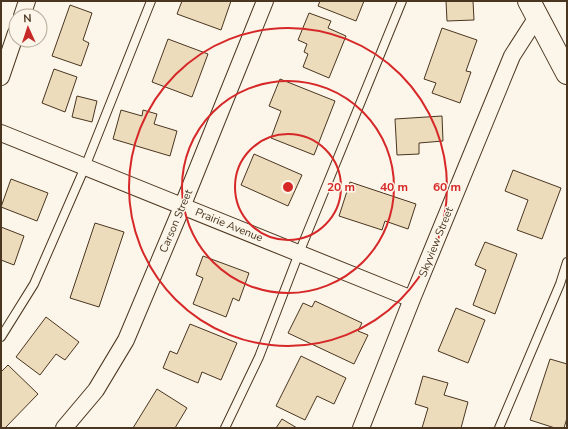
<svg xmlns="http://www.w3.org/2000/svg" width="568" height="429" font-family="'Nunito Sans',sans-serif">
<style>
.building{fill:#ecdcbc;stroke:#4a3520}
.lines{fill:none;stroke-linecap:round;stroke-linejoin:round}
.lane-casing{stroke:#4a3520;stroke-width:10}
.street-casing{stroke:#4a3520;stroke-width:18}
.secondary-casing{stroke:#4a3520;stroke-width:24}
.lane{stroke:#fbf6e9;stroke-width:8}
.street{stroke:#fbf6e9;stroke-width:16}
.secondary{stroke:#fbf6e9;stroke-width:22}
.ring{fill:none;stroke:#d62828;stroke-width:2}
.labels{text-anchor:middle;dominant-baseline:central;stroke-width:3;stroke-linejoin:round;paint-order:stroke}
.street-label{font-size:11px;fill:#4a3520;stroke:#fbf6e9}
.centre{fill:#d62828;stroke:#fbf6e9;stroke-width:2}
.ring-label{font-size:12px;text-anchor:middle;font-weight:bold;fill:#d62828;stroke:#fbf6e9;stroke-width:3;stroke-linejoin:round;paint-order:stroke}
</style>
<rect width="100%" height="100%" fill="#fbf6e9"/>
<path class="building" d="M182,1H231L221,30L177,14Z
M320,1H364L356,21L318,6Z
M446,1H473L474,20L447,21Z
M70,5L92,13L83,40L89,43L81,66L52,56Z
M309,13L331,21L328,28L346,36L329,78L303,67L308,54L304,52L307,44L298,40Z
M442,28L477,40L466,71L471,72L460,103L432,93L436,83L424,79Z
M168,39L208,54L192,97L152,82Z
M54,69L77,77L65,112L42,103Z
M280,79L335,101L314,155L271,138L281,111L269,106Z
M77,96L97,101L92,122L72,117Z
M121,110L142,116L143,110L157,114L154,124L177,131L170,156L113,139Z
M442,116L443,141L419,143V154L397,155L395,119Z
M254,154L302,175L288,206L241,185Z
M513,170L561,188L542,239L517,230L528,200L505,191Z
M11,179L48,193L37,221L1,207Z
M350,182L416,204L408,229L385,221L382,230L339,216Z
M95,223L124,232L99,307L70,298Z
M1,227L24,236L14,265L1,260Z
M485,242L517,254L495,314L473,305L486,270L475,265Z
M203,256L249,273L239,301L233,298L226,317L193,304L203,278L196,275Z
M315,301L362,323L358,331L368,335L354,364L288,333L303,303L312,307Z
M456,308L485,320L468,363L438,351Z
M46,317L79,342L65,360L56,354L40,375L16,357Z
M190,324L237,343L221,380L202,372L198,383L163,368L170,351L177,354Z
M301,356L346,378L334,404L317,396L305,420L276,406Z
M550,359L567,364V418L564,428H555L530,420Z
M8,365L38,394L5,428H1V372Z
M423,376L448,383L444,395L468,402L461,428H422L428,408L415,404Z
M157,389L187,408L175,428H133Z
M282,419L297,428H276Z"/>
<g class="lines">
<defs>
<path id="lane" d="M1,337L34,284L85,167L151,1
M225,428L259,357L299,253L402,1
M499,428L560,284L567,262"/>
<path id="street" d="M22,16L27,1
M1,77L16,33
M1,133L412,299
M64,428L96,390L126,340L182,207L265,1
M361,428L412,299L512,56L537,17"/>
<path id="secondary" d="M529,1L567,73"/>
</defs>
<use href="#lane" class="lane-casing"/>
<use href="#street" class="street-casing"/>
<use href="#secondary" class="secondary-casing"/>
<use href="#lane" class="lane"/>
<use href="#street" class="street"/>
<use href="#secondary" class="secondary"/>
</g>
<g class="ring">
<circle cx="288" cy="187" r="53"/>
<circle cx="288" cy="187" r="106"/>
<circle cx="288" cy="187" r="159"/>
</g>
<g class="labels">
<g class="street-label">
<text transform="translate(176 221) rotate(-67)">Carson Street</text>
<text transform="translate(229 225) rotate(22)">Prairie Avenue</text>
<text transform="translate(436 242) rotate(-68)">Skyview Street</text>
</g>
</g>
<circle cx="288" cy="187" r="6" class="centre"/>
<g class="ring-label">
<text x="341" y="191">20 m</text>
<text x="394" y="191">40 m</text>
<text x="447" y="191">60 m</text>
</g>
<rect width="568" height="429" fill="none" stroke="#4a3520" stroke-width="4"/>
<g transform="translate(28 28) rotate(357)"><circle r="19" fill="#fbf6e9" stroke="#b4a999"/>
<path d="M0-3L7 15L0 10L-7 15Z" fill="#c62828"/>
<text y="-6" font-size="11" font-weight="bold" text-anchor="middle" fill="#4a3520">N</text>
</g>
</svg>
